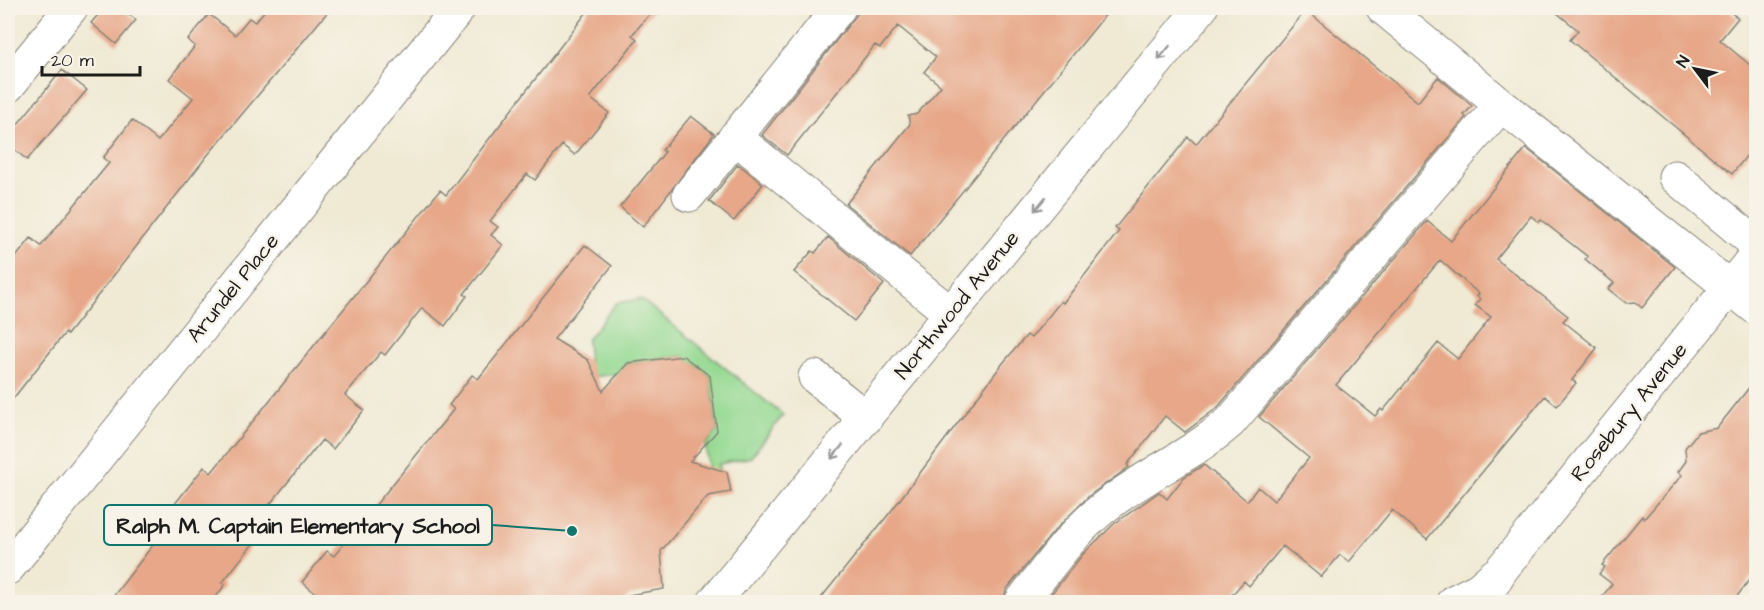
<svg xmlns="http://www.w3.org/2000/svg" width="1764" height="610" font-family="'Architects Daughter',sans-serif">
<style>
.green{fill:#94d992;stroke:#587a57;stroke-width:1.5}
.building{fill:#e7a788;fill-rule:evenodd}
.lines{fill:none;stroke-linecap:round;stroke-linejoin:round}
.minor-casing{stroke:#868378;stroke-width:35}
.minor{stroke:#fff;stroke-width:33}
.oneway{stroke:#999}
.labels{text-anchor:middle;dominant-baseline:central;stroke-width:4.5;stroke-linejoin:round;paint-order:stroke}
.street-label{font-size:21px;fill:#1c1c1c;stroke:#f7f3e8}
.leader{fill:none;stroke:#0f766e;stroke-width:2}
.callout-dot{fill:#0f766e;stroke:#f7f3e8;stroke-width:2}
.callout{fill:#f7f3e8;stroke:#0f766e;stroke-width:2}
.callout-label{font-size:22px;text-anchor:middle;font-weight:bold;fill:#1c1c1c}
</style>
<rect width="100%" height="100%" fill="#f7f3e8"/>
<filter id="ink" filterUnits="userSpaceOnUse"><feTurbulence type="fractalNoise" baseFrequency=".0167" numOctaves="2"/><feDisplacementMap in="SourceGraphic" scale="12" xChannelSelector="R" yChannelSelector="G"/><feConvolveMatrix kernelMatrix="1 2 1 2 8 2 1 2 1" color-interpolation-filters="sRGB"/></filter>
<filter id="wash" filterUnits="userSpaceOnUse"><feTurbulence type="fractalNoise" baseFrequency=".008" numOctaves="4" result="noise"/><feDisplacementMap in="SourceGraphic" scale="24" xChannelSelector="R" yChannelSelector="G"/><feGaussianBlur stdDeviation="1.35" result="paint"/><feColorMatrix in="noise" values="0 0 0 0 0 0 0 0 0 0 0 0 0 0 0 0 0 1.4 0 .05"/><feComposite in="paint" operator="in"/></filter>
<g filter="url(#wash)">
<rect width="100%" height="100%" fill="#f0ead4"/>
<path class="green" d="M641,299L783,415L751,457L719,464V470H709L705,445L717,431L710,376L683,356L628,363L618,374L590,377L587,340L616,303Z"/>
<g id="blocks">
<path class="building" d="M104,8H121L136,20L116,44L91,23Z
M267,8H331L207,156L67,335L65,333L8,405V267L31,238L41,246L109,163L103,158L132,120L158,141L193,98L169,79L195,46L188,40L209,14L235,35L249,18L255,22Z
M590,8H655L632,35L637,39L590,98L609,113L575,155L562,145L535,180L527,174L490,221L498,227L491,235L503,245L464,294L467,296L445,326L422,308L385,355L381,352L345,395L364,410L333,449L322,440L262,514L271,521L222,583L225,585L211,603H108L180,510L174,505L204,467L211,473L440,190L446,195Z
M862,8H1111L910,256L846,204L910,124L908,116L917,114L941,86L924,72L936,57L898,26L880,48L875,45L787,155L762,135Z
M1551,8H1725L1738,18L1720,40L1756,70V144L1732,174L1570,40L1578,30Z
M1306,10L1418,102L1438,77L1472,106L1464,115L1466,117L1217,408L1185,432L1165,416L1127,465L1129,467L1090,495L1055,530L1006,590L1003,603H817L892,510L1003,363L1027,335L1031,338L1061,301L1063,303L1119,231L1115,228L1188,137L1196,144Z
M62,70L87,90L27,160L8,144V136Z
M691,116L714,134L643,227L620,207L665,152L662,150Z
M1526,148L1675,267L1642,308L1635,302L1626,303L1608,289L1614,283L1585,259L1588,257L1541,220L1539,222L1531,216L1496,259L1568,316L1563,321L1597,348L1572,380L1576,383L1557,406L1545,396L1427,539L1392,510L1349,562L1340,555L1321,577L1283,546L1249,586L1244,581L1225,603H1044L1083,554L1114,524L1159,492L1167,499L1184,477L1204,465L1247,501L1258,487L1274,501L1309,458L1259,417L1427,221L1451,241ZM1440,260L1479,294L1477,296L1480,299L1475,305L1491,317L1458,359L1438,343L1383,411L1381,409L1375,416L1336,385Z
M738,164L763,184L734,221L709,201Z
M828,237L884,284L854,321L794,272L812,251L815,253Z
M585,245L612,266L554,339L588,360L603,391L628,363L683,356L710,376L717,431L690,461L727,472L731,492L708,496L661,551L664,589L629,595L623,603H327L302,582L327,551L334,556L454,409L449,405L472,375L478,379Z
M1756,379V571L1732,603H1597L1612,584L1599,574L1605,567L1602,565L1642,516L1644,519L1682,475L1678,472L1686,461L1685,448L1698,432L1717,428Z"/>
</g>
</g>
<g filter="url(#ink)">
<use href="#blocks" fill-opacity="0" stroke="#868378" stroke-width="1.5"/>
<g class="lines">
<defs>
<path id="minor" d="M1383,8L1501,105L1756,308
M8,86L71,8
M735,137L950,313
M1675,177L1756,244
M689,195L839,8
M815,377L866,418
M8,568L459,8
M714,602L1201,8
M1021,602C1046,571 1070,535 1102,509C1142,476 1191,456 1230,422L1501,105
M1453,602L1479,589L1495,575
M1482,602L1501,570L1756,255"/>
</defs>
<use href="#minor" class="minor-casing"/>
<use href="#minor" class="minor"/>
</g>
<defs><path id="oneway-shaft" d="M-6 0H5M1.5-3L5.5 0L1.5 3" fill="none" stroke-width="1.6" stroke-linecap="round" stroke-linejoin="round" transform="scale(1.5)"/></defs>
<g class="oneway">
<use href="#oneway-shaft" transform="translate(1164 53) rotate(129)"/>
<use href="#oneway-shaft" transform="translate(1040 204) rotate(129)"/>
<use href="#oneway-shaft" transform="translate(837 452) rotate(129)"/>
</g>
</g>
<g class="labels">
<g class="street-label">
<text transform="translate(233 288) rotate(-51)">Arundel Place</text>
<text transform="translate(957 305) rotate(-51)">Northwood Avenue</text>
<text transform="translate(1629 412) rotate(-51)">Rosebury Avenue</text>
</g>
</g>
<path class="leader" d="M572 531L492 525"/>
<circle class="callout-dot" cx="572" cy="531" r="6"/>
<rect class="callout" x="104" y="505" width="388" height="40" rx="6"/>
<g class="callout-label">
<text x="298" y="533">Ralph M. Captain Elementary School</text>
</g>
<rect width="1764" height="610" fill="none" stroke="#f7f3e8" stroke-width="30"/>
<g transform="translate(1695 69) rotate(302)" stroke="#f7f3e8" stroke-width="4.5" paint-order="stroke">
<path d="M0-4.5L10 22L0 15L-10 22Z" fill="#1c1c1c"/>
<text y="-9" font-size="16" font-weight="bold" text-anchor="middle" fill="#1c1c1c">N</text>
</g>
<path d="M42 66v9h98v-9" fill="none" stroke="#1c1c1c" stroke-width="3"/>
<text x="51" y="66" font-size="18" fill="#1c1c1c" stroke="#f7f3e8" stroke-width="4.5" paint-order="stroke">20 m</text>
</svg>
